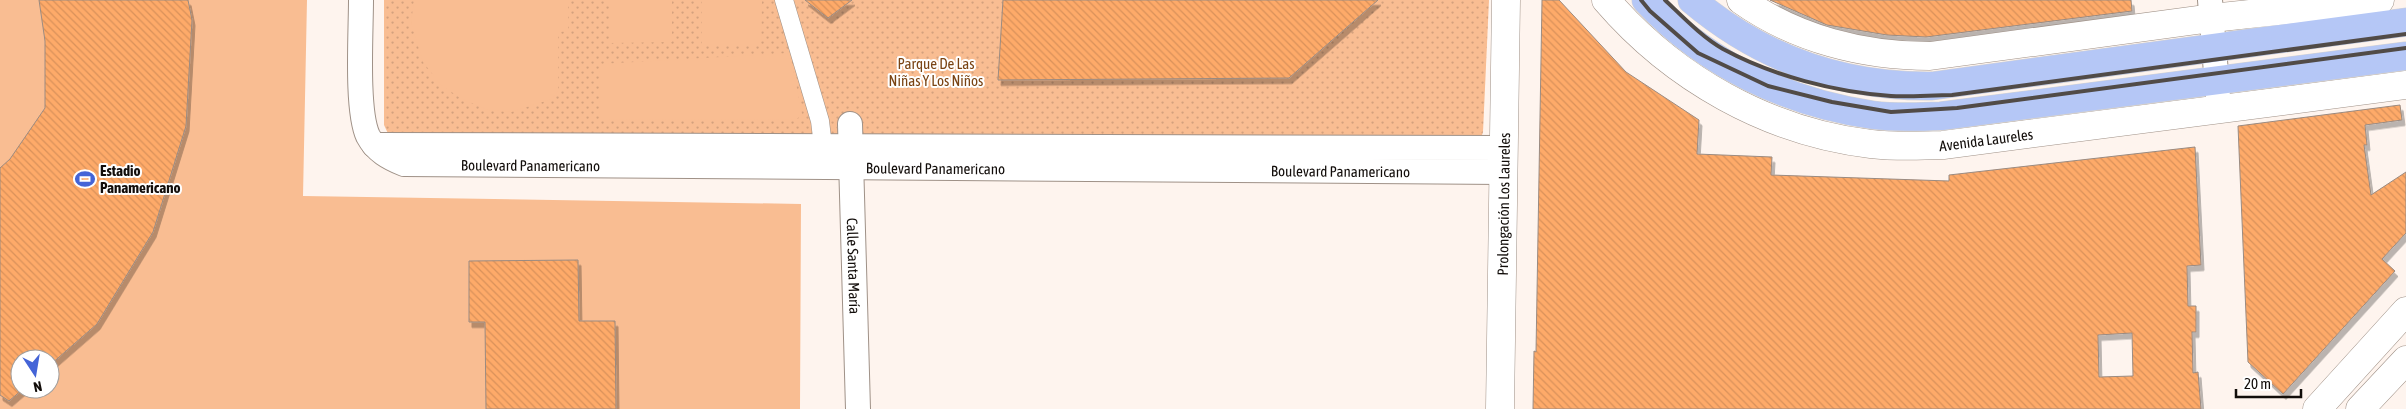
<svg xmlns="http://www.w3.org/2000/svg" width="2406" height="409" font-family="'Asap Condensed',sans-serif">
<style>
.park{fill:url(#park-dots)}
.pitch{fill:#f9bd92;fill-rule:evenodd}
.building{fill:url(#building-back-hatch);stroke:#9a8b82;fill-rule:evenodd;filter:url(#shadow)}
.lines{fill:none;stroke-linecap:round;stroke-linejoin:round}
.pedestrian-casing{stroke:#9f9187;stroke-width:19}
.minor-casing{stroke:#9f9187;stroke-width:26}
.tertiary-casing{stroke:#9f9187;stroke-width:29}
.secondary-casing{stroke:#9f9187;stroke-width:29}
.primary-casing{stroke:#d4d3d3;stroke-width:29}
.pedestrian{stroke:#fff;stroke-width:18}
.minor{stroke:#fff;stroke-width:24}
.tertiary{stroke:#fff;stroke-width:28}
.secondary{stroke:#fff;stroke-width:28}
.primary{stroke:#b5c7f6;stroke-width:28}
.rail{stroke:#514b47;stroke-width:4}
.labels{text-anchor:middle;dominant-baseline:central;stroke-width:4;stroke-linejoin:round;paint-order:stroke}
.park-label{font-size:15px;fill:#7a4414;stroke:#fff}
.street-label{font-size:15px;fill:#120d0a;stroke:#fff}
.poi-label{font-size:15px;font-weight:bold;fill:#120d0a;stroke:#fff;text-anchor:start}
</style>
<defs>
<pattern id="park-dots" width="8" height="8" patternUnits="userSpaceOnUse" patternTransform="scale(1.25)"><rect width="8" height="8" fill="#f9bd92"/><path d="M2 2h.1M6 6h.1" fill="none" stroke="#d4a17d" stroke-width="1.8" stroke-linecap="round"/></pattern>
<pattern id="building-back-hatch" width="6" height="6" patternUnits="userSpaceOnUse" patternTransform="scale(1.25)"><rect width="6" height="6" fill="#feaa69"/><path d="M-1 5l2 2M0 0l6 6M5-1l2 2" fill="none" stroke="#d9915a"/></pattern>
<filter id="shadow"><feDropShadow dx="3" dy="5.5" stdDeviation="0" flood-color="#0004"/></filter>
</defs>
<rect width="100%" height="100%" fill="#fef4ee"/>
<path class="park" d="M384,0H1489L1483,132L1481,138L392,142L384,125Z"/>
<path class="pitch" d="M0,0H307L303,196L801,204L800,409H0ZM20,359H50V389H20Z
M414,0H568V31L558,32V91L552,99L511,112L488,110L462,99L441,85L423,62L411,23Z
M611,0H672V42L611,43Z
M702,0H762L761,44H702Z
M790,53L802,114L797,119L599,120L600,64Z"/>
<path class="building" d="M39,0H188L192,20L186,126L153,232L97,324L50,365V359H20V389H23L9,401L0,395V168L10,159L45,108V41Z
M805,0H852L828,18Z
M1003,0H1378L1289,78L998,80Z
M1542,0H1559L1626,72L1699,120L1697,154L1772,157L1771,175L1949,181V175L2195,147L2201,265L2187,266L2188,306H2196V332H2192L2193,373L2198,372L2201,409H1533L1534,351L1536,352ZM2132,333L2133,376L2099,377L2098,335Z
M1770,0H2131L2132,11L1926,37L1887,35L1827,25Z
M2400,105L2402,120L2365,125L2367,145H2364L2371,195L2406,172V233L2382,259L2395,271L2283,394L2248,362L2238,126Z
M578,260L579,321H615L616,409H486L485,322H469V261Z"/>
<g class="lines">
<defs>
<path id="pedestrian" d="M784,0L820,121L823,146"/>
<g id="minor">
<path id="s1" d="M361,0C361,32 356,110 368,136C376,151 389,158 404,164L1504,172"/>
<path d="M2210,0L2219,109"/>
<path id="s2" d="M850,124L858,409"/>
<path d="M374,145L1505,148"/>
</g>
<g id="tertiary">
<path id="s3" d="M1500,409L1506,0"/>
</g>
<g id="secondary">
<path id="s4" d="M1606,0C1673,78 1768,132 1871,144C1895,147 1919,146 1943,145L2406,85"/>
<path d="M1741,0C1796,39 1863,56 1930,56L2212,18L2380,0"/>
<path d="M2317,409L2406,311"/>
<path d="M2360,409L2406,360"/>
</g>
<path id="primary" d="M1646,0C1706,64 1787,103 1873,115C1895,118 1919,117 1941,116L2406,56
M1692,0C1762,59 1841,87 1932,86L2406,22"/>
</defs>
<use href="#pedestrian" class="pedestrian-casing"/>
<use href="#minor" class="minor-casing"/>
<use href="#tertiary" class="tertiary-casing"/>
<use href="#secondary" class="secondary-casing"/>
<use href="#primary" class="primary-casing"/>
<use href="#pedestrian" class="pedestrian"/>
<use href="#minor" class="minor"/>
<use href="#tertiary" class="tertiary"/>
<use href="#secondary" class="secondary"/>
<use href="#primary" class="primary"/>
<path class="rail" d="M1641,0L1650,11L1698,53L1768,86L1832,102L1891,112L1957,108L2406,48
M1665,0C1683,17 1702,37 1723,49C1773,76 1835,92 1891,96C1911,97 1932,95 1952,95L2406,34"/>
</g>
<defs>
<symbol id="stadium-bare" viewBox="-9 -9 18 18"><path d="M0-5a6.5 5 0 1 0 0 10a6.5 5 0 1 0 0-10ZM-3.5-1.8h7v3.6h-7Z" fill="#4464d7" stroke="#fff" stroke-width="2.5" paint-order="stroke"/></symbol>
</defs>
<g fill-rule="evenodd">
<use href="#stadium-bare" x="71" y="165" width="28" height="28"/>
</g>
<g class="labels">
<g class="park-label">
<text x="936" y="63">Parque De Las<tspan x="936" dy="17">Niñas Y Los Niños</tspan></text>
</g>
<g class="street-label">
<text stroke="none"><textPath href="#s4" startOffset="424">Avenida Laureles</textPath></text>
<text stroke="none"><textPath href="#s1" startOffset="310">Boulevard Panamericano</textPath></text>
<text stroke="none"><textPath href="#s1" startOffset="715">Boulevard Panamericano</textPath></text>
<text stroke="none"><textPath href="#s1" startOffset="1120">Boulevard Panamericano</textPath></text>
<text stroke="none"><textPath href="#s3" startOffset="205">Prolongación Los Laureles</textPath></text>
<text stroke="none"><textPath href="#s2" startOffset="142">Calle Santa María</textPath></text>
</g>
<g class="poi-label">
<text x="100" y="170">Estadio<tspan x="100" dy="17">Panamericano</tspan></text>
</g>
</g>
<g transform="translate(35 374) rotate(168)"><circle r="24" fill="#ffffff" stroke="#a09e9d"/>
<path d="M0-4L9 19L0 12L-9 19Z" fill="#4464d7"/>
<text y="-8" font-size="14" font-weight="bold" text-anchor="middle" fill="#120d0a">N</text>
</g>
<path d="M2236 389v8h65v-8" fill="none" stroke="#120d0a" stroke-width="2.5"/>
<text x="2244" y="389" font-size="15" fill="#120d0a" stroke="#ffffff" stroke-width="4" paint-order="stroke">20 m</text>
</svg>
